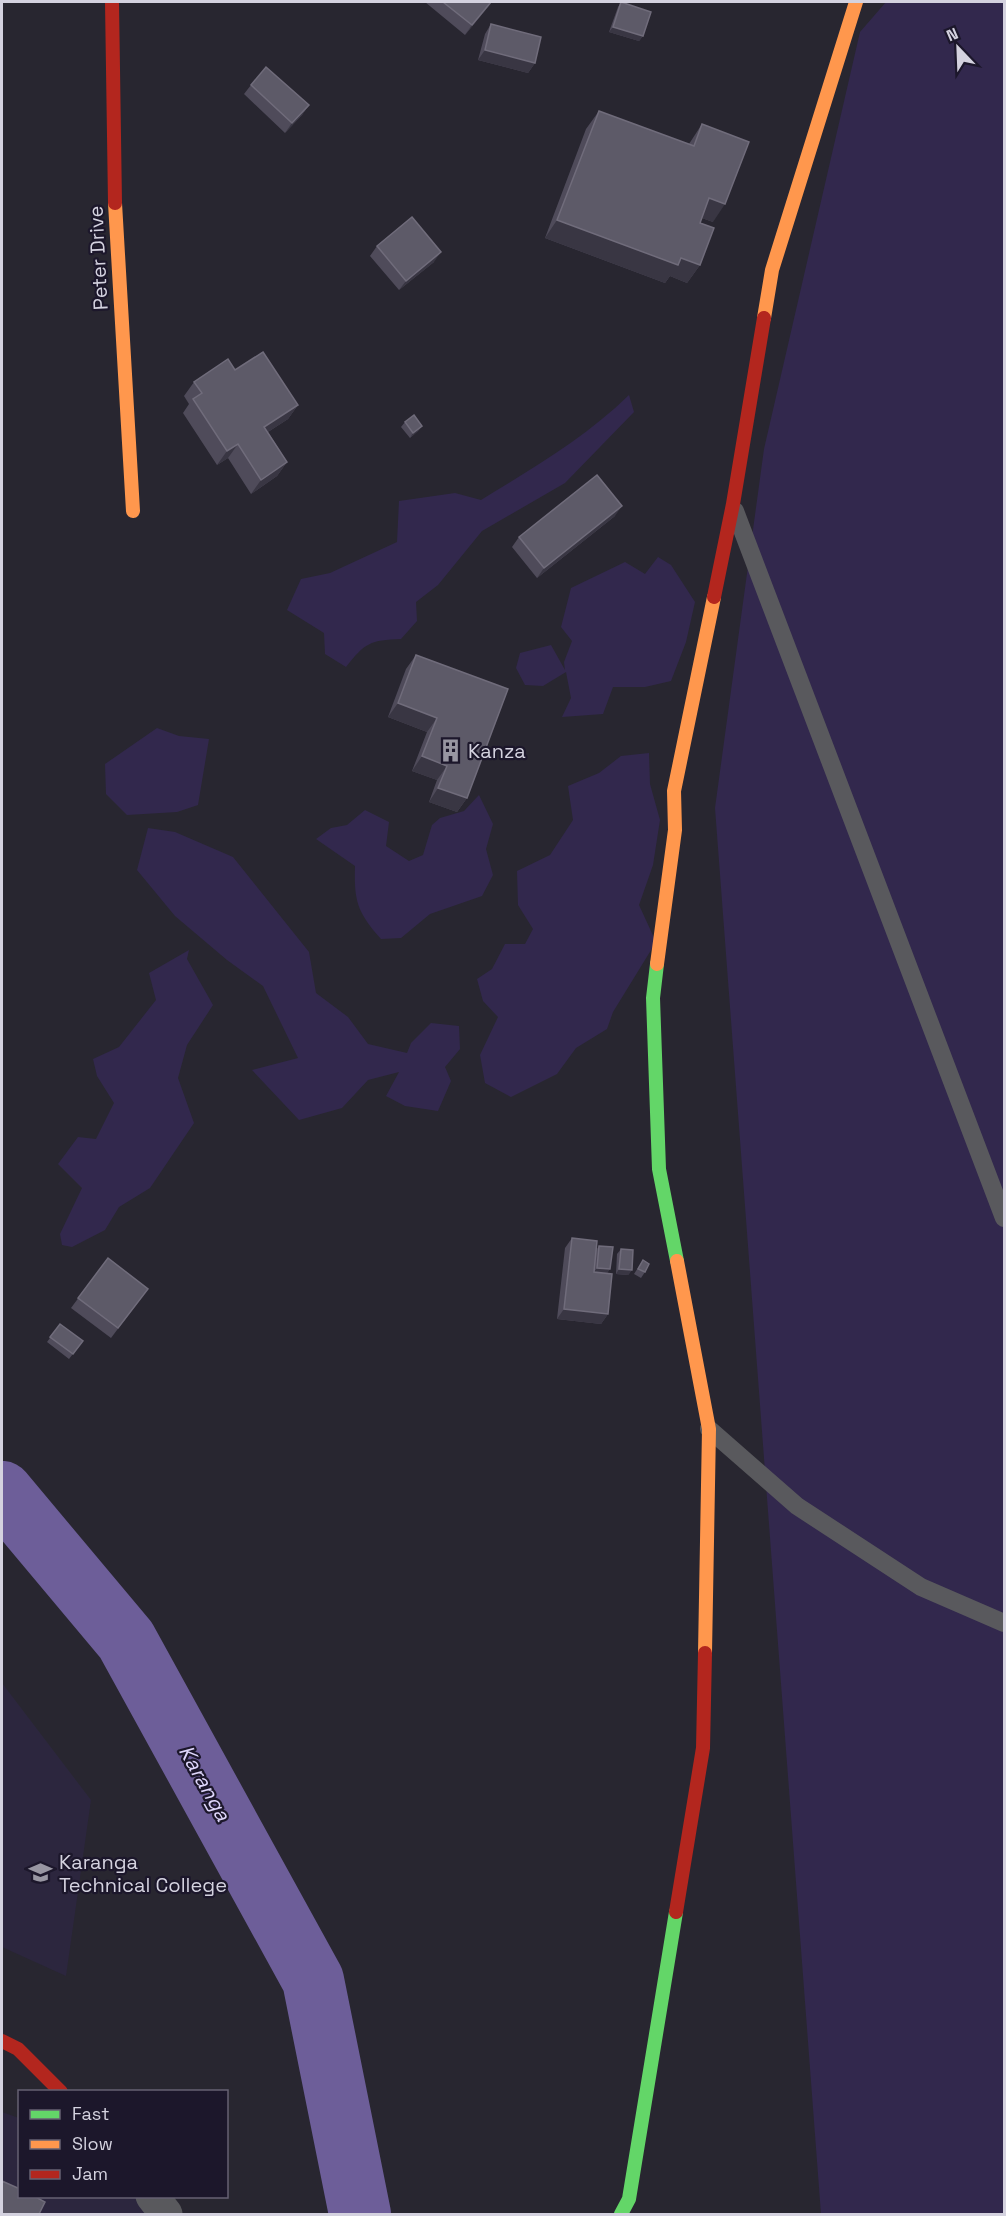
<svg xmlns="http://www.w3.org/2000/svg" width="1006" height="2216" font-family="'Space Grotesk',sans-serif">
<style>
.built{fill:#2c263e}
.green{fill:#32284d}
.lines{fill:none;stroke-linecap:round;stroke-linejoin:round}
.river{stroke:#6d5e99;stroke-width:62}
.lane{stroke:#59595d;stroke-width:18}
.street{stroke:#59595d;stroke-width:33}
.fast{stroke:#63d668;stroke-width:14}
.slow{stroke:#ff974d;stroke-width:14}
.jam{stroke:#b3261e;stroke-width:14}
.wall{fill:#4f4b5a}
.shaded-wall{fill:#393643}
.building{fill:#5d5a68;stroke:#706c7b;stroke-width:1.5}
.labels{text-anchor:middle;dominant-baseline:central;stroke-width:4.5;stroke-linejoin:round;paint-order:stroke}
.street-label{font-size:20px;fill:#d4d2df;stroke:#1c172b}
.poi-label{font-size:20px;fill:#d4d2df;stroke:#1c172b;text-anchor:start}
.water-label{font-size:21px;font-style:italic;fill:#ded6fb;stroke:#1c172b}
</style>
<rect width="100%" height="100%" fill="#282630"/>
<path class="built" d="M2,1683L91,1800L66,1976L2,1947Z
M2,2112L19,2118L20,2196L146,2197L151,2214H2Z"/>
<path class="green" d="M886,2H1004V2214H821L715,808L764,449L860,32Z
M629,395L634,412L565,483L482,531L438,585L416,602L417,621L401,639C370,640 365,643 346,667L325,654L324,633L287,610L301,579L330,573L397,542L399,501L455,493L481,500C533,468 585,438 629,395Z
M658,557L671,565L695,602L686,642L671,681L645,687H613L603,714L562,717L571,698L566,672L543,686L525,685L516,668L520,653L551,645L565,670L564,662L572,641L561,627L571,588L625,562L645,574Z
M157,728L179,736L209,739L198,805L177,812L127,815L106,794L105,764Z
M649,753L650,784L660,820L653,865L639,905L656,942L613,1012L607,1029L576,1048L557,1074L511,1097L485,1083L480,1055L498,1017L483,1001L477,979L492,969L505,944H525L533,929L518,905L517,871L550,855L573,820L568,786L599,773L621,756Z
M479,795L493,824L486,849L493,875L482,896L430,914L401,938L381,939C357,912 354,901 355,866L316,839L331,828L347,825L365,810L389,822L386,846L409,861L423,855L432,825L440,818L464,811Z
M148,828L175,832L233,857L309,952L316,993L348,1017L368,1044L407,1053L411,1043L431,1023L459,1026L460,1049L445,1067L451,1081L438,1111L405,1106L386,1096L399,1072L368,1080L342,1108L299,1120L252,1070L298,1058L263,986L227,960L175,916L137,870Z
M189,950L187,959L213,1005L187,1045L178,1078L194,1123L150,1188L119,1207L105,1230L72,1247L62,1245L60,1234L82,1188L58,1164L78,1137L96,1139L114,1103L97,1076L93,1059L119,1047L156,1000L149,973Z"/>
<g class="lines">
<path class="river" d="M2,1492L126,1640L313,1980L360,2214"/>
<path class="lane" d="M735,511L1004,1218
M709,1429L797,1506L921,1587L1004,1623"/>
<path class="street" d="M152,2196L166,2214"/>
<path class="fast" d="M657,964L653,998L659,1169L677,1261
M621,2214L629,2199L676,1912"/>
<path class="slow" d="M115,203L133,511
M764,318L772,270L856,2
M657,964L675,830L674,791L714,597
M677,1261L709,1429L705,1653"/>
<path class="jam" d="M112,2L115,203
M714,597L733,504L764,318
M676,1912L703,1748L705,1653
M2,2041L18,2049L61,2092"/>
</g>
<path class="wall" d="M425,2H492L465,35Z
M621,2L643,36L639,41L609,32L618,7Z
M491,24L535,63L528,73L478,60L485,34Z
M251,85L309,105L302,115L285,133L244,94Z
M599,111L689,144L702,124L713,222L702,218L700,223V265L687,283L670,276L665,283L545,238L586,129Z
M377,246L434,262L399,290L370,256Z
M235,370L298,405L288,419L268,432L287,462L277,476L251,494L228,458L217,465L183,413L189,404L184,396L194,382Z
M405,422L422,426L418,431L410,438L401,427Z
M615,516L537,578L512,547L519,537Z
M416,655L467,798L457,812L429,802L437,780L412,771L427,732L388,717L406,669Z
M572,1238L596,1250L599,1246L610,1269L607,1273L608,1314L601,1324L557,1319L565,1248Z
M621,1249L632,1270L628,1275L616,1274L617,1254Z
M108,1258L141,1298L111,1338L71,1308Z
M643,1260L645,1272L641,1278L634,1274Z
M60,1324L83,1341L69,1359L47,1342Z"/>
<path class="shaded-wall" d="M491,2H492L465,35L472,25Z
M613,27L643,36L639,41L609,32Z
M485,50L535,63L528,73L478,60Z
M309,105L302,115L285,133L292,123Z
M709,198L725,204L713,222L696,216Z
M557,220L681,258L700,265L687,283L670,276L665,283L545,238Z
M441,252L434,262L399,290L406,281Z
M298,405L288,419L254,441L264,427Z
M422,426L418,431L410,438L413,433Z
M238,444L228,458L217,465L227,451Z
M287,462L277,476L251,494L261,480Z
M622,506L615,516L537,578L544,568Z
M398,703L437,718L427,732L388,717Z
M422,756L447,766L437,780L412,771Z
M438,788L467,798L457,812L429,802Z
M597,1268L610,1269L606,1274L593,1273Z
M619,1269L632,1270L628,1275L616,1274Z
M564,1309L608,1314L601,1324L557,1319Z"/>
<path class="building" d="M443,2H491L472,25Z
M621,2L651,12L643,36L613,27Z
M491,24L541,37L535,63L485,50Z
M266,67L309,105L292,123L251,85Z
M599,111L694,146L702,124L749,142L725,204L709,198L700,223L714,228L700,265L681,258L678,265L557,220Z
M412,217L441,252L406,281L377,246Z
M263,352L298,405L264,427L287,462L261,480L238,444L227,451L193,399L202,393L194,382L228,359L235,370Z
M414,415L422,426L413,433L405,422Z
M597,475L622,506L544,568L519,537Z
M416,655L508,689L467,798L438,788L447,766L422,756L437,718L398,703Z
M572,1238L597,1241L594,1272L612,1274L608,1314L564,1309Z
M599,1246L613,1247L610,1269L597,1268Z
M621,1249L633,1250L632,1270L619,1269Z
M108,1258L148,1289L118,1328L78,1298Z
M643,1260L649,1264L645,1272L638,1269Z
M60,1324L83,1341L73,1354L50,1337Z
M2,2181L20,2189V2196H34L45,2202L39,2214H2Z"/>
<defs>
<symbol id="building-bare" viewBox="-9 -9 18 18"><path d="M-4-6H4V6H1V3H-1V6H-4ZM-2.5-4.3h1.7v1.8h-1.7ZM.8-4.3h1.7v1.8H.8ZM-2.5-1h1.7V.8h-1.7ZM.8-1h1.7V.8H.8Z" fill="#9896a2" stroke="#1c172b" stroke-width="2.5" paint-order="stroke"/></symbol>
<symbol id="school-bare" viewBox="-9 -9 18 18"><path d="M0-5L7-2L0 1L-7-2ZM-4 1L0 2.5L4 1V4Q0 6-4 4Z" fill="#9896a2" stroke="#1c172b" stroke-width="2.5" paint-order="stroke"/></symbol>
</defs>
<g fill-rule="evenodd">
<use href="#building-bare" x="434" y="734" width="33" height="33"/>
<use href="#school-bare" x="24" y="1856" width="33" height="33"/>
</g>
<g class="labels">
<g class="street-label">
<text transform="translate(98 258) rotate(-93)">Peter Drive</text>
</g>
<g class="poi-label">
<text x="468" y="751">Kanza</text>
<text x="59" y="1862">Karanga<tspan x="59" dy="23">Technical College</tspan></text>
</g>
<g class="water-label">
<text transform="translate(205 1783) rotate(61)">Karanga</text>
</g>
</g>
<rect width="1006" height="2216" fill="none" stroke="#d4d2df" stroke-width="6"/>
<rect x="18" y="2090" width="210" height="108" fill="#1c172b" stroke="#666273" stroke-width="1.5"/>
<rect x="30" y="2110" width="30" height="9" fill="#63d668" stroke="#666273" stroke-width="1.5"/>
<text x="72" y="2120" font-size="18" fill="#d4d2df">Fast</text>
<rect x="30" y="2140" width="30" height="9" fill="#ff974d" stroke="#666273" stroke-width="1.5"/>
<text x="72" y="2150" font-size="18" fill="#d4d2df">Slow</text>
<rect x="30" y="2170" width="30" height="9" fill="#b3261e" stroke="#666273" stroke-width="1.5"/>
<text x="72" y="2180" font-size="18" fill="#d4d2df">Jam</text>
<g transform="translate(958 48) rotate(337)" stroke="#1c172b" stroke-width="4.5" paint-order="stroke">
<path d="M0-4.5L10 22L0 15L-10 22Z" fill="#d4d2df"/>
<text y="-9" font-size="16" font-weight="bold" text-anchor="middle" fill="#d4d2df">N</text>
</g>
</svg>
